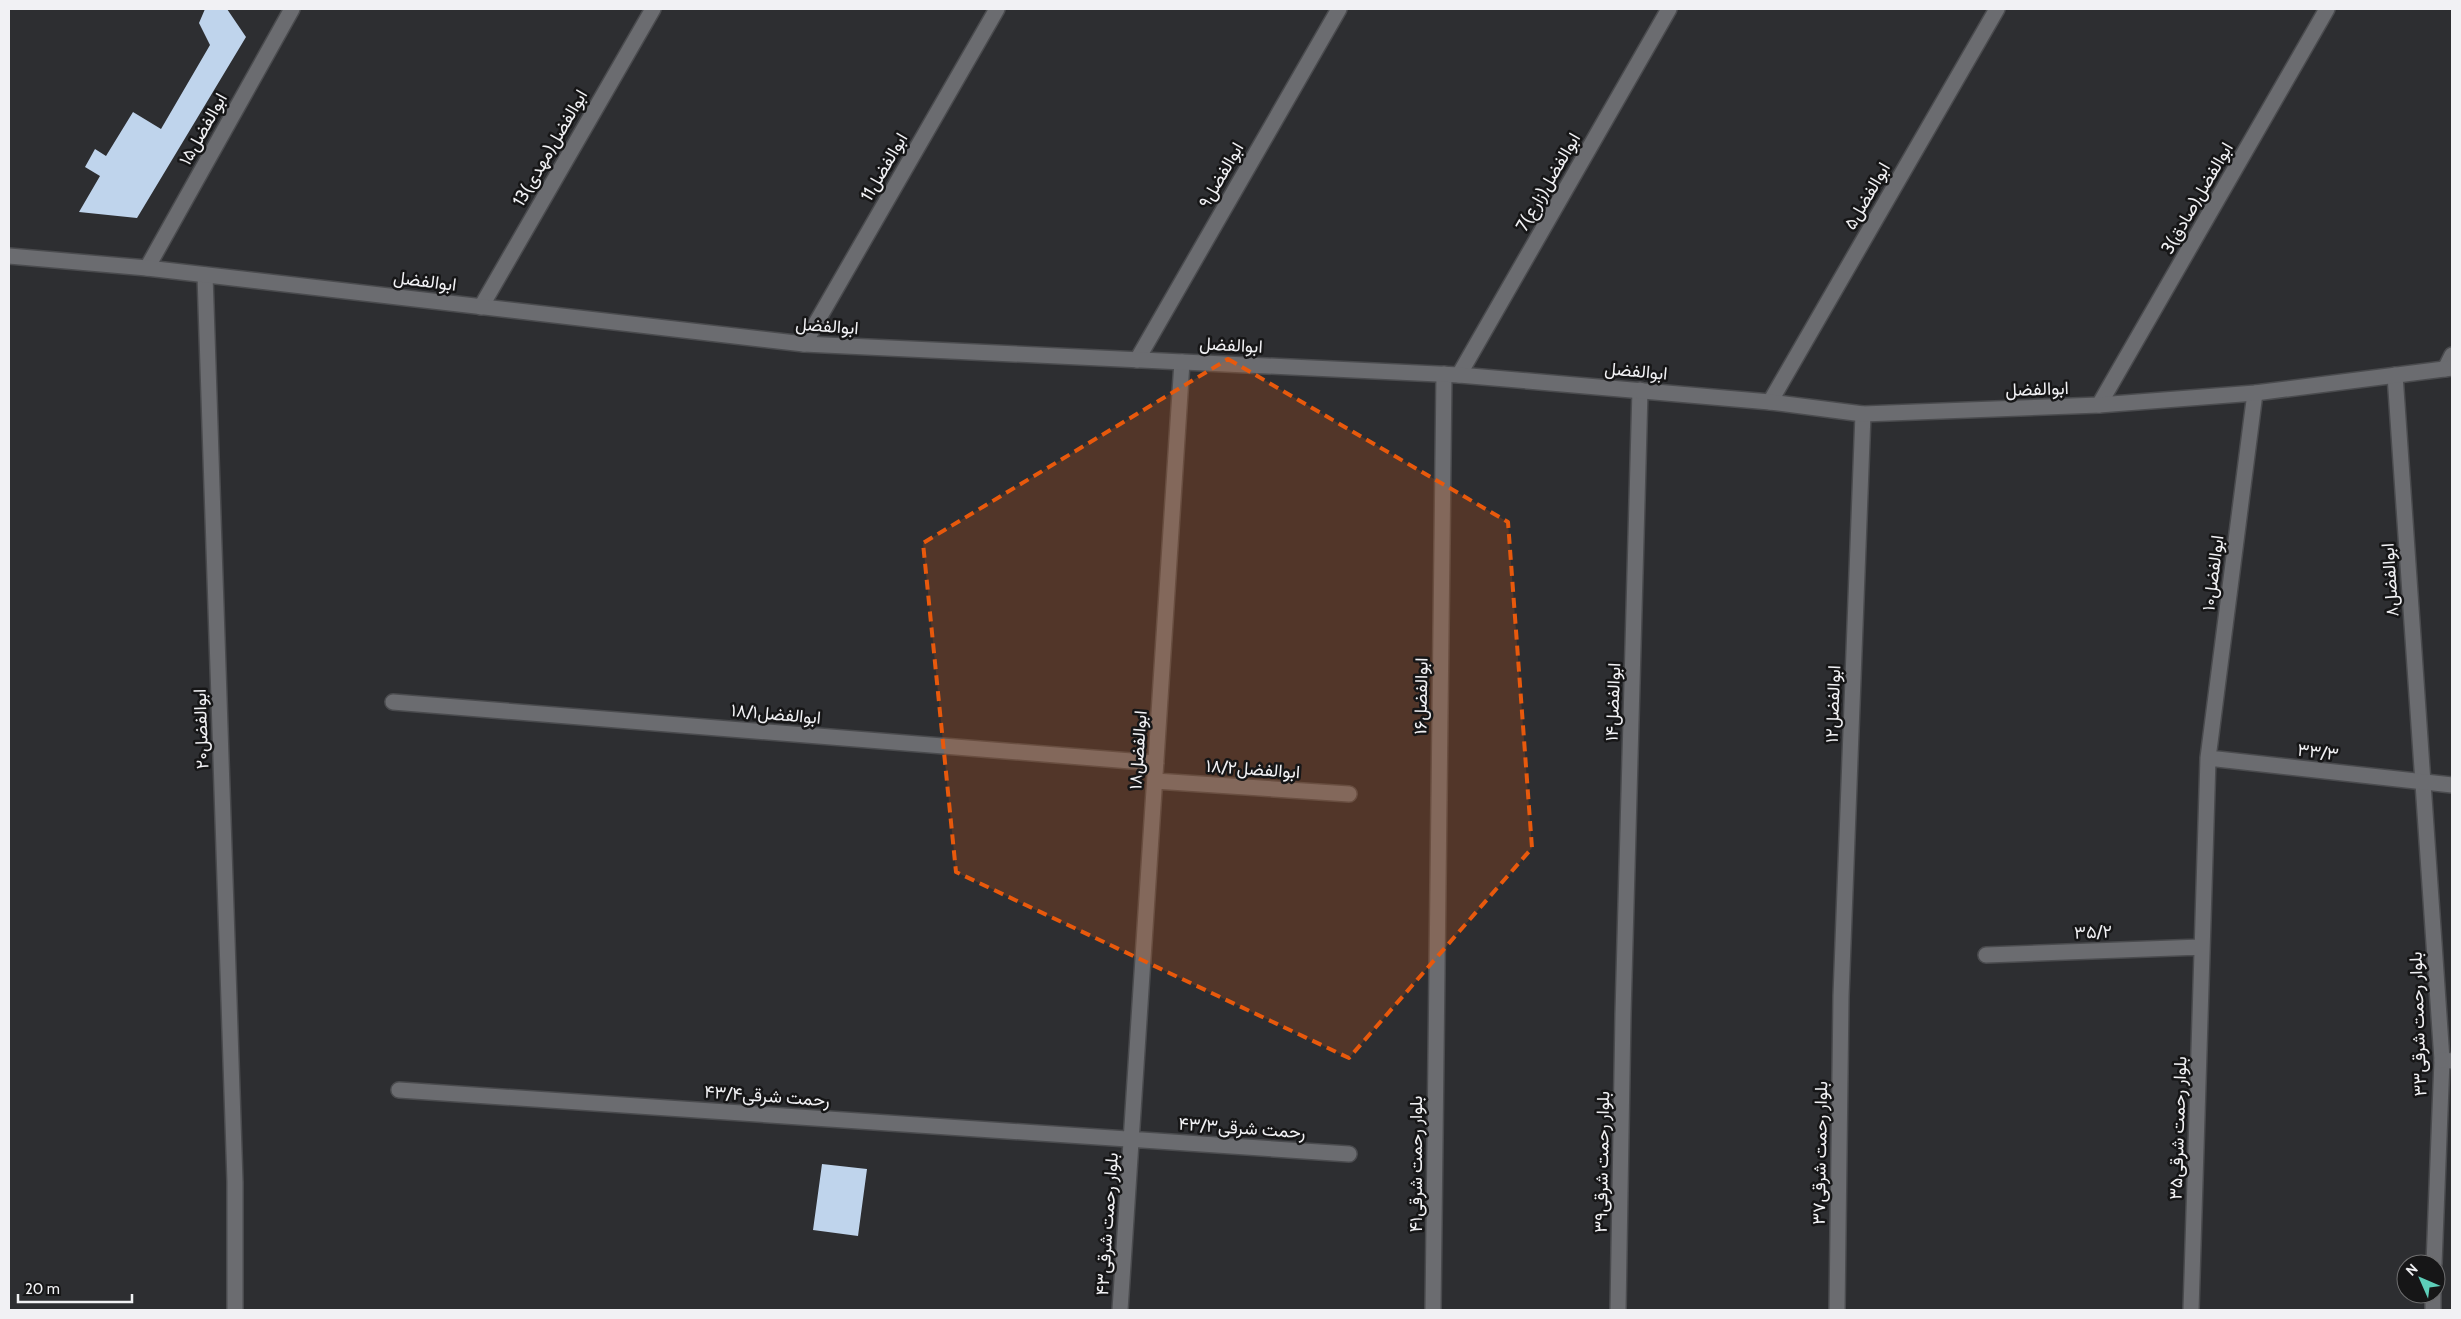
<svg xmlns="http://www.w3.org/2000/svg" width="2461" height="1319" font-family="Cabin,Vazirmatn,sans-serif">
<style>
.building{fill:#bfd4ec}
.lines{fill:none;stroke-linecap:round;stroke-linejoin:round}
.service-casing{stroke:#4a4b4e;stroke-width:18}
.minor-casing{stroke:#4a4b4e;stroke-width:18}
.tertiary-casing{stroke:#4a4b4e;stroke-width:18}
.service{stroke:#6b6c70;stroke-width:15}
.minor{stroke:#6b6c70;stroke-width:15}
.tertiary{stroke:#6b6c70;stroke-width:15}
.marked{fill:#e8590c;fill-opacity:0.2;stroke:#e8590c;stroke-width:4;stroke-dasharray:10 6;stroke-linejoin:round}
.labels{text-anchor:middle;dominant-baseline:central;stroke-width:5;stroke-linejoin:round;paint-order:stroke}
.street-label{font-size:18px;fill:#f1f1f4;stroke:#161617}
</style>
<rect width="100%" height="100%" fill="#2d2e31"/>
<path class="building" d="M205,9H227L246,37L137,218L79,212L100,176L85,167L95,149L106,156L133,112L161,129L210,45L199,23Z
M822,1164L867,1169L858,1236L813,1230Z"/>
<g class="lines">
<defs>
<path id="service" d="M2395,375L2442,1060L2434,1264
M2433,1310V1294"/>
<path id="minor" d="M147,268L292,9
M205,275L235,1182V1310
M481,307L653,9
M804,344L997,9
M1137,360L1339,9
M2445,369L2452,355
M1459,375L1669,9
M1770,402L1997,9
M2099,405L2327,9
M393,702L1156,763
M2208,758L2452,785
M1155,781L1349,794
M1986,955L2201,947
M2442,1060L2452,1061
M399,1090L1349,1154
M1120,1310L1182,362
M1433,1310L1444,374
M1618,1310L1623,1014L1640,390
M1837,1310L1841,996L1863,414
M2191,1310L2208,758L2255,393"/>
<path id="tertiary" d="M9,256L147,268L804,344L1459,375L1770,402L1863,414L2099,405L2255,393L2452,368"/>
</defs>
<use href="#service" class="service-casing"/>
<use href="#minor" class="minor-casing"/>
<use href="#tertiary" class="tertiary-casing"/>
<use href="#service" class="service"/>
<use href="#minor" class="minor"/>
<use href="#tertiary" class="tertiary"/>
</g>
<path class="marked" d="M1228,359L1508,522L1532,848L1349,1058L956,872L923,543Z"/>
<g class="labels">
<g class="street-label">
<text transform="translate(203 129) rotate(-61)">ابوالفضل۱۵</text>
<text transform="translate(550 148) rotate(-60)">13ابوالفضل(مهدی)</text>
<text transform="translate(884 167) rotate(-60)">11ابوالفضل</text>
<text transform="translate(1221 175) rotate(-60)">ابوالفضل۹</text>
<text transform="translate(1548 182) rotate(-60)">7ابوالفضل(زارع)</text>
<text transform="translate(1867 196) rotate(-60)">ابوالفضل۵</text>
<text transform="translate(2197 198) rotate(-60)">3ابوالفضل(صادق)</text>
<text transform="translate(425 281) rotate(7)">ابوالفضل</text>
<text transform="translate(827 326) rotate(4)">ابوالفضل</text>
<text transform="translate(1231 345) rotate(3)">ابوالفضل</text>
<text transform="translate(1636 371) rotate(5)">ابوالفضل</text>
<text transform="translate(2037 389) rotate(-2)">ابوالفضل</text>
<text transform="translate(2213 573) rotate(-83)">ابوالفضل۱۰</text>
<text transform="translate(2390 580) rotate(-94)">ابوالفضل۸</text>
<text transform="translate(1421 696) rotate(-89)">ابوالفضل۱۶</text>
<text transform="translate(1613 702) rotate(-88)">ابوالفضل۱۴</text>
<text transform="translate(1833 704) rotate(-88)">ابوالفضل۱۲</text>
<text transform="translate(776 714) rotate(5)">ابوالفضل۱۸/۱</text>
<text transform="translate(201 729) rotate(-92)">ابوالفضل۲۰</text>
<text transform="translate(1138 750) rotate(-86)">ابوالفضل۱۸</text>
<text transform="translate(2318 752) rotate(7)">۳۳/۳</text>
<text transform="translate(1253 769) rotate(4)">۱۸/۲ابوالفضل</text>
<text transform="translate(2093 932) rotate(-2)">۳۵/۲</text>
<text transform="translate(2418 1024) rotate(-92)">بلوار رحمت شرقی۳۳</text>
<text transform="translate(767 1096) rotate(4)">۴۳/۴رحمت شرقی</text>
<text transform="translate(1242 1128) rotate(4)">۴۳/۳رحمت شرقی</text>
<text transform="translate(2178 1128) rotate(-88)">بلوار رحمت شرقی۳۵</text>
<text transform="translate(1820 1153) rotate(-89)">بلوار رحمت شرقی۳۷</text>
<text transform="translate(1602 1162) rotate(-89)">بلوار رحمت شرقی۳۹</text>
<text transform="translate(1416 1164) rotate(-90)">بلوار رحمت شرقی۴۱</text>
<text transform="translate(1107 1224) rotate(-86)">بلوار رحمت شرقی۴۳</text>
</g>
</g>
<rect width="2461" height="1319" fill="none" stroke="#f1f1f4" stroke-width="20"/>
<g transform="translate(2421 1279) rotate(315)"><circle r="24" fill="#161617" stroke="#6e6e6f"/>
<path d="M0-4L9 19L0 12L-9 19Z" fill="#5dceb9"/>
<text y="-8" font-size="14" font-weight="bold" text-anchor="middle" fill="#f1f1f4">N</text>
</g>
<path d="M18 1294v8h114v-8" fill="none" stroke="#f1f1f4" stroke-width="2.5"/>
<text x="25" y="1294" font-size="15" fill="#f1f1f4" stroke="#161617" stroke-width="4" paint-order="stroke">20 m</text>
</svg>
